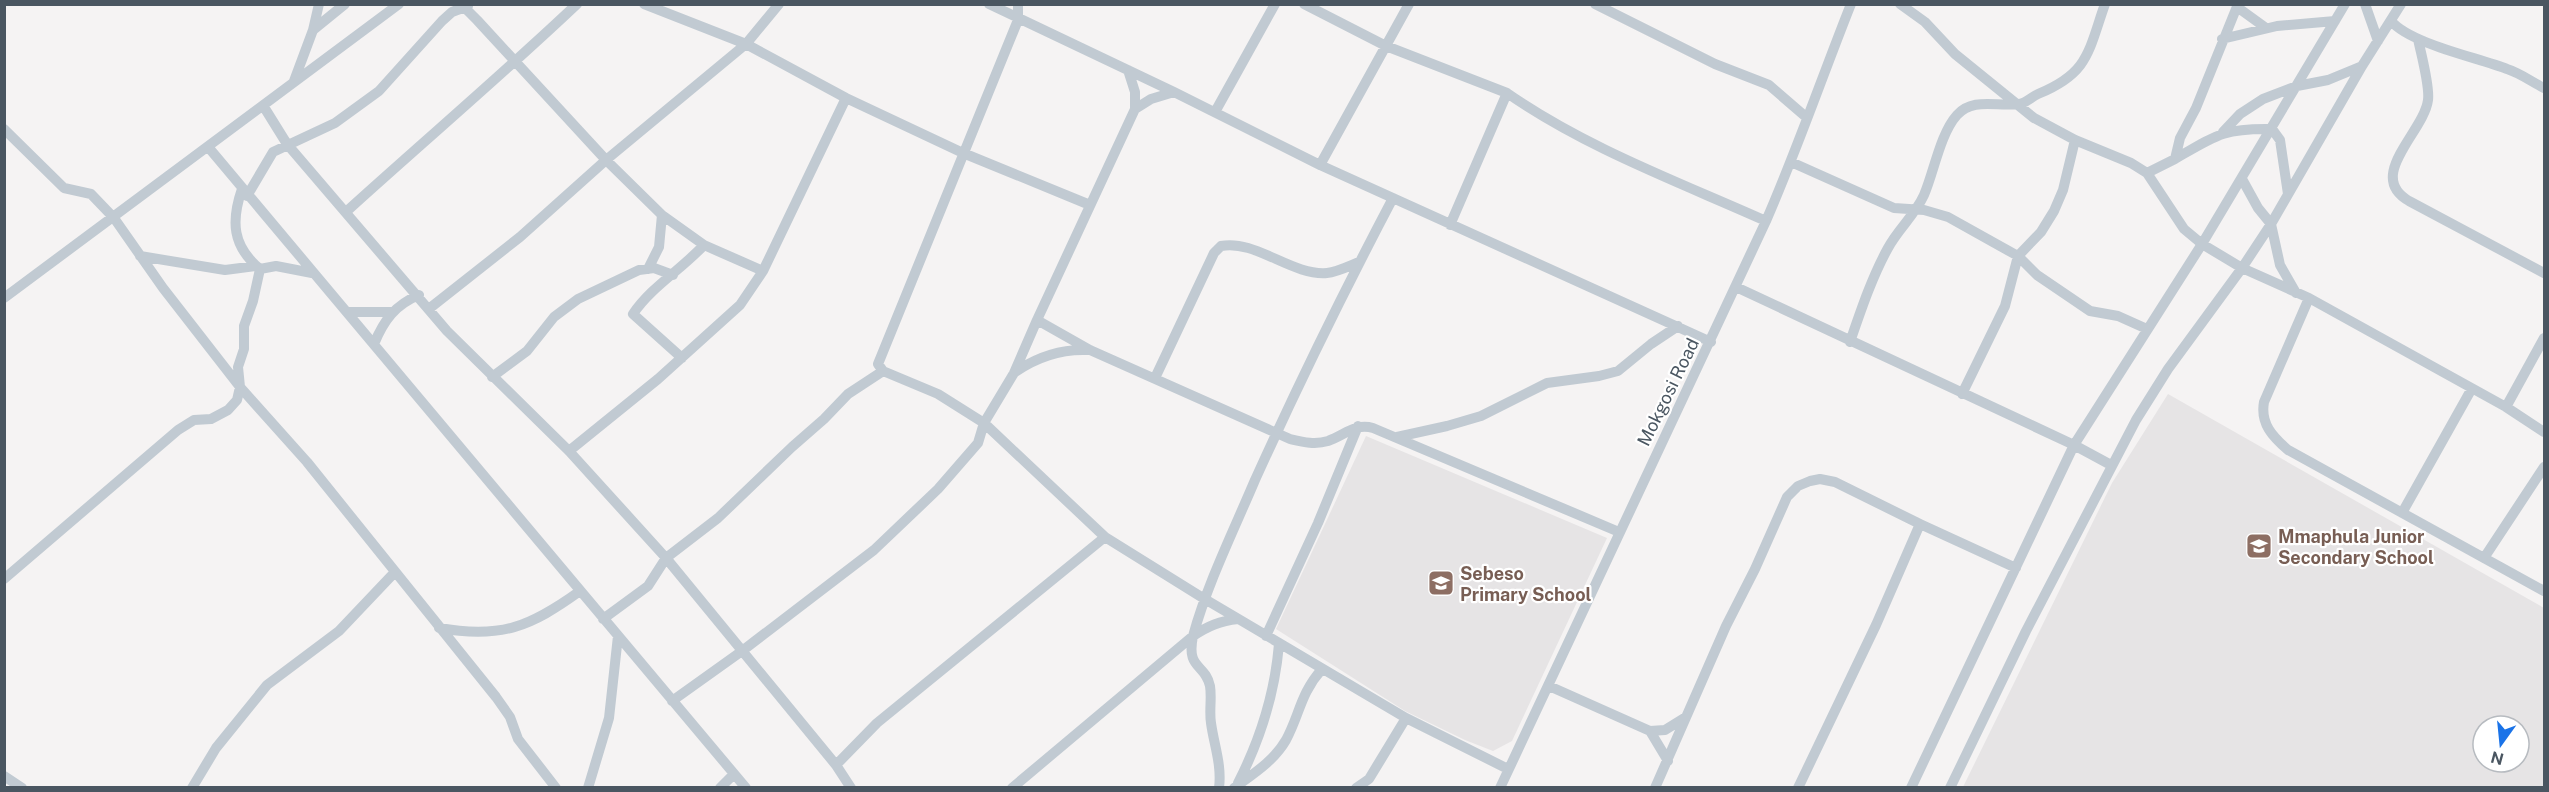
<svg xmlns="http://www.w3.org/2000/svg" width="2549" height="792" font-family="'Public Sans',sans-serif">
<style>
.education{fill:#e6e4e5;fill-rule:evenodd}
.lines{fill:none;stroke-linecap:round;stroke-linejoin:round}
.street{stroke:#c1cad2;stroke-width:10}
.labels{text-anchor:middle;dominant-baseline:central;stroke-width:4.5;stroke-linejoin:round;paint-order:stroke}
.street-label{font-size:18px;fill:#4a5661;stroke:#fff}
.education-label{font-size:18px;font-weight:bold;fill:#785e54;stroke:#fff;text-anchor:start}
</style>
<rect width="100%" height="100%" fill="#f5f3f3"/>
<path class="education" d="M2168,394L2544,608V787H1963L2112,483ZM2483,726H2519V762H2483Z
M1366,436L1607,538L1512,741L1493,751L1465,740L1405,711L1276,629Z"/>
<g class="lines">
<path class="street" d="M457,4L465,8L477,20L606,160L662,215L704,245L763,271
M644,4L746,44
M779,4L746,44L846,98L963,153L1090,205
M989,4L1174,92L1320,165L1711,342
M1018,4V20L878,364L883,371L938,394L984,423L1105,537L1203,598L1406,718L1508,769
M1304,4L1386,46L1507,93L1450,225
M1595,4L1715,64L1769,85L1806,117
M1900,4L1925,22L1955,54L2034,118L2075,140L2131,163L2147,173L2184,229L2202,244L2242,268L2309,298L2506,407L2544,432
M2365,4L2378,41
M2237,7L2266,28
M2391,21C2411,44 2476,57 2507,69C2520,73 2532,82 2544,88
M313,30L345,4
M2222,39L2277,26L2335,21
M2418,39C2421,54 2430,86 2428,100C2424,132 2365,176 2409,201L2544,273
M1128,70L1135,92V109L1037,320L1090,350L1290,439C1303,442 1315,445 1328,441C1345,435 1355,423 1373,428L1619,532
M294,81L313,30L319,4
M1507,93C1586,148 1679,182 1766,221
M264,107L287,144L447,331L569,451L666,558L836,765L851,788
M1135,109L1151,99L1174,92
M1215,112L1275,4
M4,129L64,188L91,194L114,218L163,288L240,387L307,462L496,697L510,717L518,739L556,788
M2223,132L2240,114L2263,99L2297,86L2328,80L2362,66
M209,148L746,788
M2175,159C2216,135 2224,128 2272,129L2280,140L2288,194
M1791,162L1894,208L1924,210L1948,217L2018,256L2037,275L2090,311L2118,316L2147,329
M1320,165L1409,4
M2147,173L2175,159L2180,138L2196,108L2238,4
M2242,179L2258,208L2271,224L2280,265L2296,293
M247,196L273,152L335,123L379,91L442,21L452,12L468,6
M347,211C423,142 502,75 577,4
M140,256L225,270L256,266
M260,269L276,266L312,273
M648,269L659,247L662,215
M1736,287L2074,445L2111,465
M4,298L399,4
M2309,298L2264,402C2260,424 2273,437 2288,450L2544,591
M430,308L520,237L606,160L746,44
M347,312H391
M1850,342C1861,310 1872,277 1888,248C1898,229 1915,215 1924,195C1934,172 1940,134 1957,115C1973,97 1997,107 2018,104C2025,104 2031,97 2038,94C2089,73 2088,52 2105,4
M374,344C384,320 395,305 419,295
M682,358L633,314C651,287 682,269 704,245
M1015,372C1037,357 1060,349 1087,350
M492,377L527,351L554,317L578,299L639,270L654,268L673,275
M1155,378L1214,253L1221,246C1255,239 1292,276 1327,273C1337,272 1349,266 1359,262
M1962,394L2005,306L2018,256L2041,232L2054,211L2063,190L2075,140
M2506,407L2544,338
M1397,437L1447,426L1481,416L1547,383L1599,376L1618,371L1651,344L1678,326
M569,451L658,379L740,305L763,271L846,98
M2402,513L2471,390
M2484,558L2544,467
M4,579L178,430L194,420L211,419L228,410L237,400L240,387L238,367L244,349V326L253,301L260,269C232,246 231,221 242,189
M603,619L648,586L666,558L718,518L792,447L824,419L848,394L883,371
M439,628C501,639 530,627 580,591
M1266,636L1318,523L1358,426
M1549,686L1650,731L1668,761
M672,701L742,651L874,550L938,489L978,443L984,423L1014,373L1037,320
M1650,731L1665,730L1686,717
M836,765L877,723L1105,537
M4,776L22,788
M1238,783C1260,740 1275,692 1279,644
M192,788L216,748L267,685L339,631L395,572
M588,788L609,718L618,636
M720,788L734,774
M1012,788L1193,636C1208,582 1233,532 1255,480C1298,385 1344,291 1393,198
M1219,788C1222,765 1214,745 1211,723C1209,711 1212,698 1210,686C1205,663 1186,670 1193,636C1208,626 1220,621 1238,619
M1234,788C1253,774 1274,761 1286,740C1300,714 1300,694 1322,669
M1356,788L1369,779L1406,718
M1500,788L1766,221C1797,150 1822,77 1851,4
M1655,788L1726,626L1755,569L1787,497L1798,486L1810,481L1820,479L1835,482L1920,524
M1798,788L1876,625L1920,524L2016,568
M1911,788L2074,445L2202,244L2345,4
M1950,788L2026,631L2136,420L2168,369L2242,268L2271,224L2362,66L2401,4"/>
</g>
<defs>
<symbol id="school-square" viewBox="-11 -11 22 22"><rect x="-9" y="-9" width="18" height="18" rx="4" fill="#8d6e63" stroke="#fff"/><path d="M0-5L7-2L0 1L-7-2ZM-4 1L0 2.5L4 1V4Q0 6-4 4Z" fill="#fff"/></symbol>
</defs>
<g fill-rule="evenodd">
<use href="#school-square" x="2244" y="531" width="30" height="30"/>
<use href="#school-square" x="1426" y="568" width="30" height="30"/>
</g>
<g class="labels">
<g class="street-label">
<text transform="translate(1668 392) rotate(-64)">Mokgosi Road</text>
</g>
<g class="education-label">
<text x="2278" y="536">Mmaphula Junior<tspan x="2278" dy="21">Secondary School</tspan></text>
<text x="1460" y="573">Sebeso<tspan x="1460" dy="21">Primary School</tspan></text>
</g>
</g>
<rect width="2549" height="792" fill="none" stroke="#4a5661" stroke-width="12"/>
<g transform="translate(2501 744) rotate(195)"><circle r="28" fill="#ffffff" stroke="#b7bbc0" stroke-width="1.5"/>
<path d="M0-4.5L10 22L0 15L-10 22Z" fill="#1a73e8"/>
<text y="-9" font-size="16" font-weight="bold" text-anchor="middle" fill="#4a5661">N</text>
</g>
</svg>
